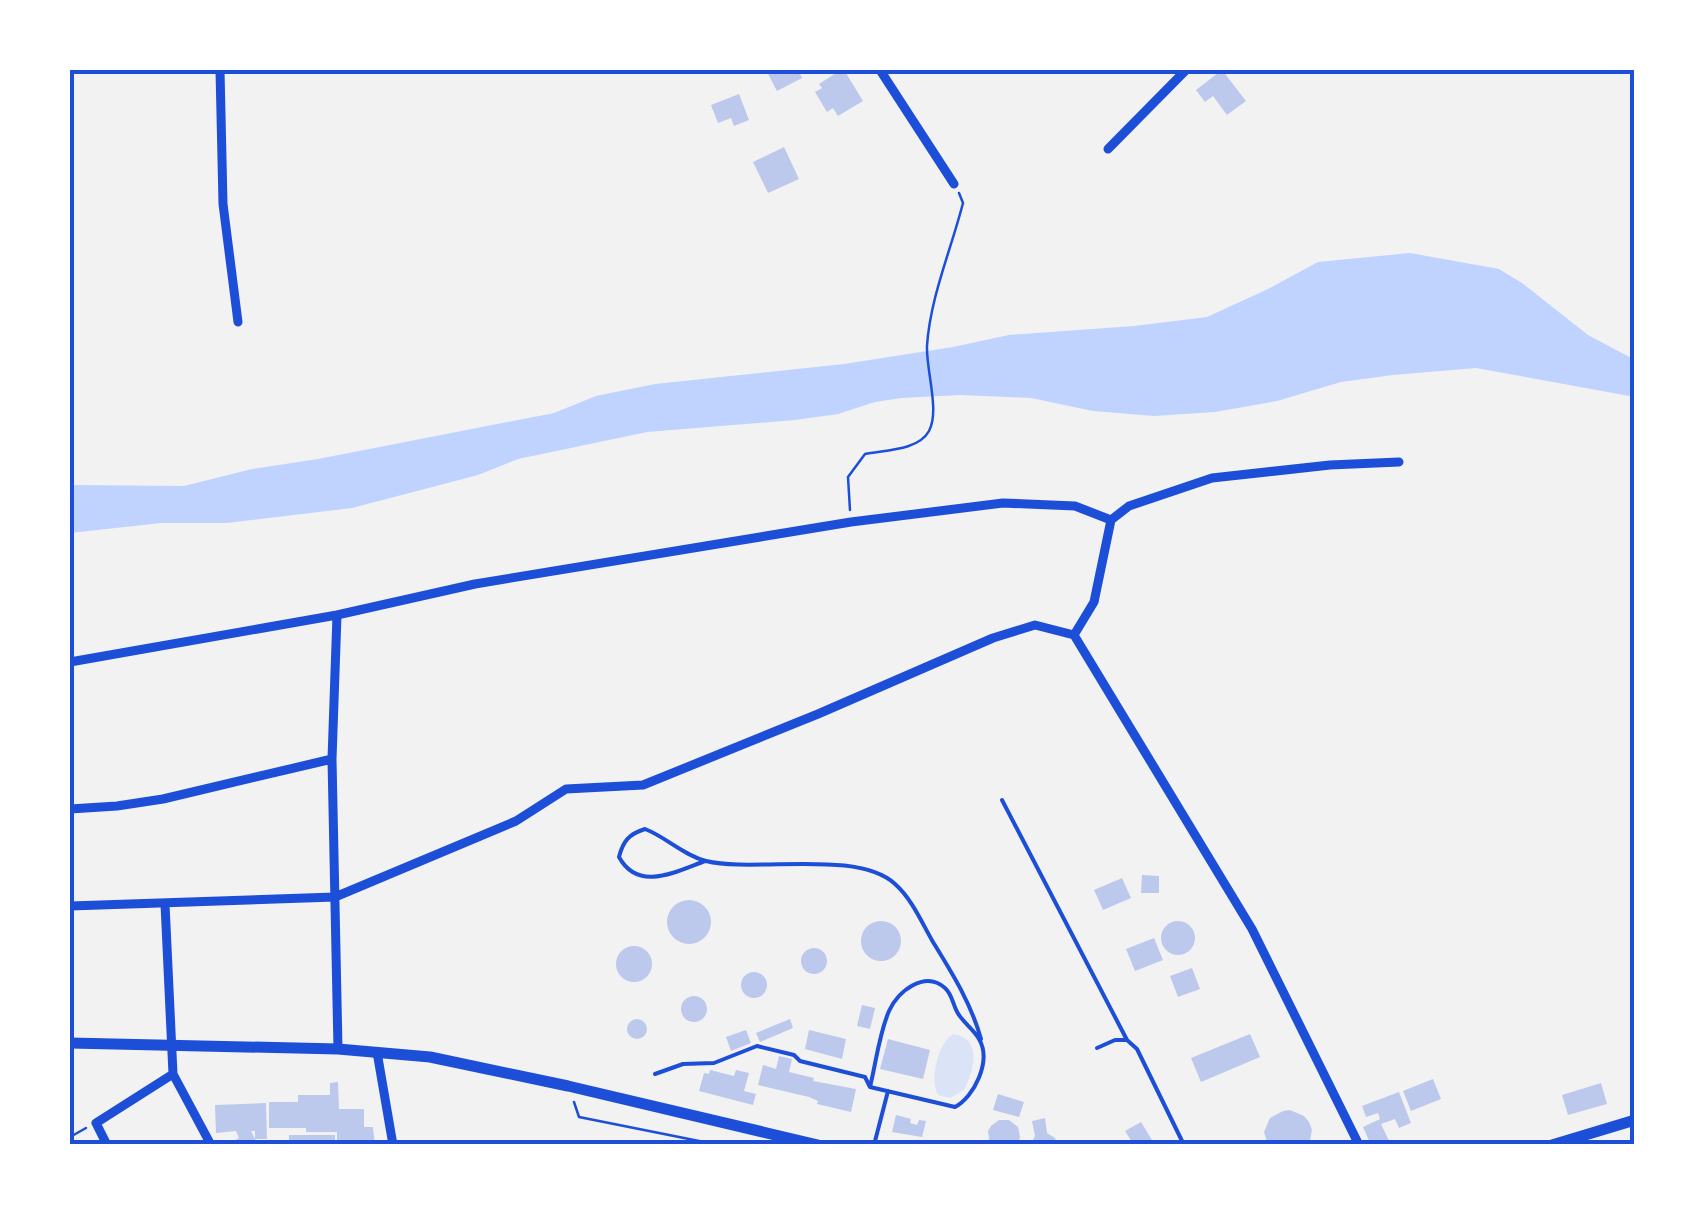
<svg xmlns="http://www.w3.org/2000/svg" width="1705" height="1215" font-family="'PT Sans Narrow',sans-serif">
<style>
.green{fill:#dbe4f7}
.water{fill:#bfd3fe}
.building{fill:#bdc9ec}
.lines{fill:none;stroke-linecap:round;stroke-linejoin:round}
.path{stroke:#1d4ed8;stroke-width:2.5}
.service{stroke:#1d4ed8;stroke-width:4}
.minor{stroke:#1d4ed8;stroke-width:9}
.tertiary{stroke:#1d4ed8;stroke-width:11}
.neatline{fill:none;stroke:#1d4ed8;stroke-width:4}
</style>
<rect width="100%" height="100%" fill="#f2f2f2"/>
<path class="green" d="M953,1034C983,1038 974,1070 964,1090L950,1098L938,1095C929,1080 938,1043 953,1034Z"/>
<path class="water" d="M1410,253L1499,269L1522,283L1588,335L1635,360V397L1476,368L1393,375L1341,382L1277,401L1215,412L1154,416L1093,411L1031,398L961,395L901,398L875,402L838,414L795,420L647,432L518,459L478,475L352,508L226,523H161L70,533V485L184,486L252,469L318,459L554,413L596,396L655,384L844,364L953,347L1009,335L1134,326L1207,317L1268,289L1318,262Z"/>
<path class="building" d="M766,70H798L802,78L777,91Z
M841,70H844L863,101L838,116L833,108L827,112L815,92L822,88L819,84Z
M1222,70L1246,101L1227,115L1213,96L1205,102L1196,90Z
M739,94L749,120L734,126L731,118L718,123L711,105Z
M784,147L799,179L768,193L753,162Z
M1142,875L1159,876V893H1141Z
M1122,878L1131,898L1103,910L1094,890Z
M667 922a22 22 0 1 1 44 0a22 22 0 1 1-44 0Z
M861 941a20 20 0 1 1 40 0a20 20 0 1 1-40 0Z
M1161 938a17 17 0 1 1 34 0a17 17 0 1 1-34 0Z
M1154,938L1163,960L1135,971L1126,949Z
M616 964a18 18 0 1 1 36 0a18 18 0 1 1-36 0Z
M801 961a13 13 0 1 1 26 0a13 13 0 1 1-26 0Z
M1192,968L1200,989L1178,997L1170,976Z
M741 985a13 13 0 1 1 26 0a13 13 0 1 1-26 0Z
M681 1009a13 13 0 1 1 26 0a13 13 0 1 1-26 0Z
M862,1005L875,1008L870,1029L857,1026Z
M790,1019L793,1028L760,1042L756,1033Z
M627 1029a10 10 0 1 1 20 0a10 10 0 1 1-20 0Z
M746,1030L751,1043L731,1051L726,1037Z
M809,1030L846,1039L842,1059L805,1049Z
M1250,1034L1260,1057L1201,1082L1191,1058Z
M888,1039L930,1050L923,1079L880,1069Z
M779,1056L792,1059L789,1072L814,1078L813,1081L856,1089L851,1112L817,1104L818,1101L809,1097L758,1085L763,1065L776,1069Z
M710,1070L734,1076L736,1070L749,1073L744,1091L756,1094L753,1105L699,1091L704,1073L709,1074Z
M1433,1079L1441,1099L1411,1111L1403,1091Z
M338,1082L339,1109H364V1127H373L375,1145H337V1132H306V1128H269V1102H298V1095H330V1083Z
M1601,1083L1607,1104L1568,1115L1562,1095Z
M1399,1092L1411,1123L1399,1128L1395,1119L1381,1124L1391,1145H1371L1363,1127L1380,1119L1378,1113L1366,1117L1362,1106Z
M998,1094L1024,1102L1019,1117L993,1110Z
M266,1103L267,1139H255V1131H251L258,1145H226L239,1138L236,1131L216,1133L215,1105Z
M1290,1110L1304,1116L1309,1122L1312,1130L1309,1145H1268L1264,1132L1270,1118L1283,1111Z
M896,1115L911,1119L910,1123L917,1125L919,1120L926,1121L922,1137L892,1132Z
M1045,1118L1047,1133L1055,1138L1057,1145H1030L1035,1136L1032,1121Z
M999,1120H1009L1018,1127L1020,1137L1017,1145H990L988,1131L991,1126Z
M1141,1122L1155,1145H1134L1125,1131Z
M289,1135H335V1145H289Z"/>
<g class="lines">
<path class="path" d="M850,510L848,477L865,454C884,450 918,451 929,431C940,411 926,370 927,346C930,298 951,250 963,203L959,193
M574,1102L579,1117L719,1145
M70,1137L86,1128"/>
<path class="service" d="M1002,800L1127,1040
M705,861C675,872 638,892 619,857C623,841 629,834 645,829C666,837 683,855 706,861C755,873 857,849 895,884C912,899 922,923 933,942C952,973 971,1003 981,1039
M1097,1048L1115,1040H1127L1137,1049L1184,1145
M655,1074L683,1064L714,1063L757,1046L794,1055L800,1061L865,1077L870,1087L955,1107C974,1097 992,1061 979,1039C974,1030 965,1024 959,1015C953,1007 953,995 945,988C925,970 898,991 889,1011C879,1034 876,1063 870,1087
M874,1145L888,1091"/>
<path class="minor" d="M220,70L223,204L238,322
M880,70L954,184
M1108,149L1186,70
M337,615L332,759L338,1049
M1074,635L1094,602L1111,520L1129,506L1212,478L1330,465L1399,462
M70,662L337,615L475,584L851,522L1003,503L1075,506L1111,520
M70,809L117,806L163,799L332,759
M165,904L173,1074L211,1145
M70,906L335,897L516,821L566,789L643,785L818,714L993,638L1035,625L1074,635L1252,929L1359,1145
M377,1052L393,1145
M107,1145L96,1123L173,1074"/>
<path class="tertiary" d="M70,1043L338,1049L430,1057L568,1086L818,1145
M1552,1145L1635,1120"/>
</g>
<rect width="1705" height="1215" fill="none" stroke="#ffffff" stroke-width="145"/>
<rect x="72" y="72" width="1560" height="1070" class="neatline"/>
</svg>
